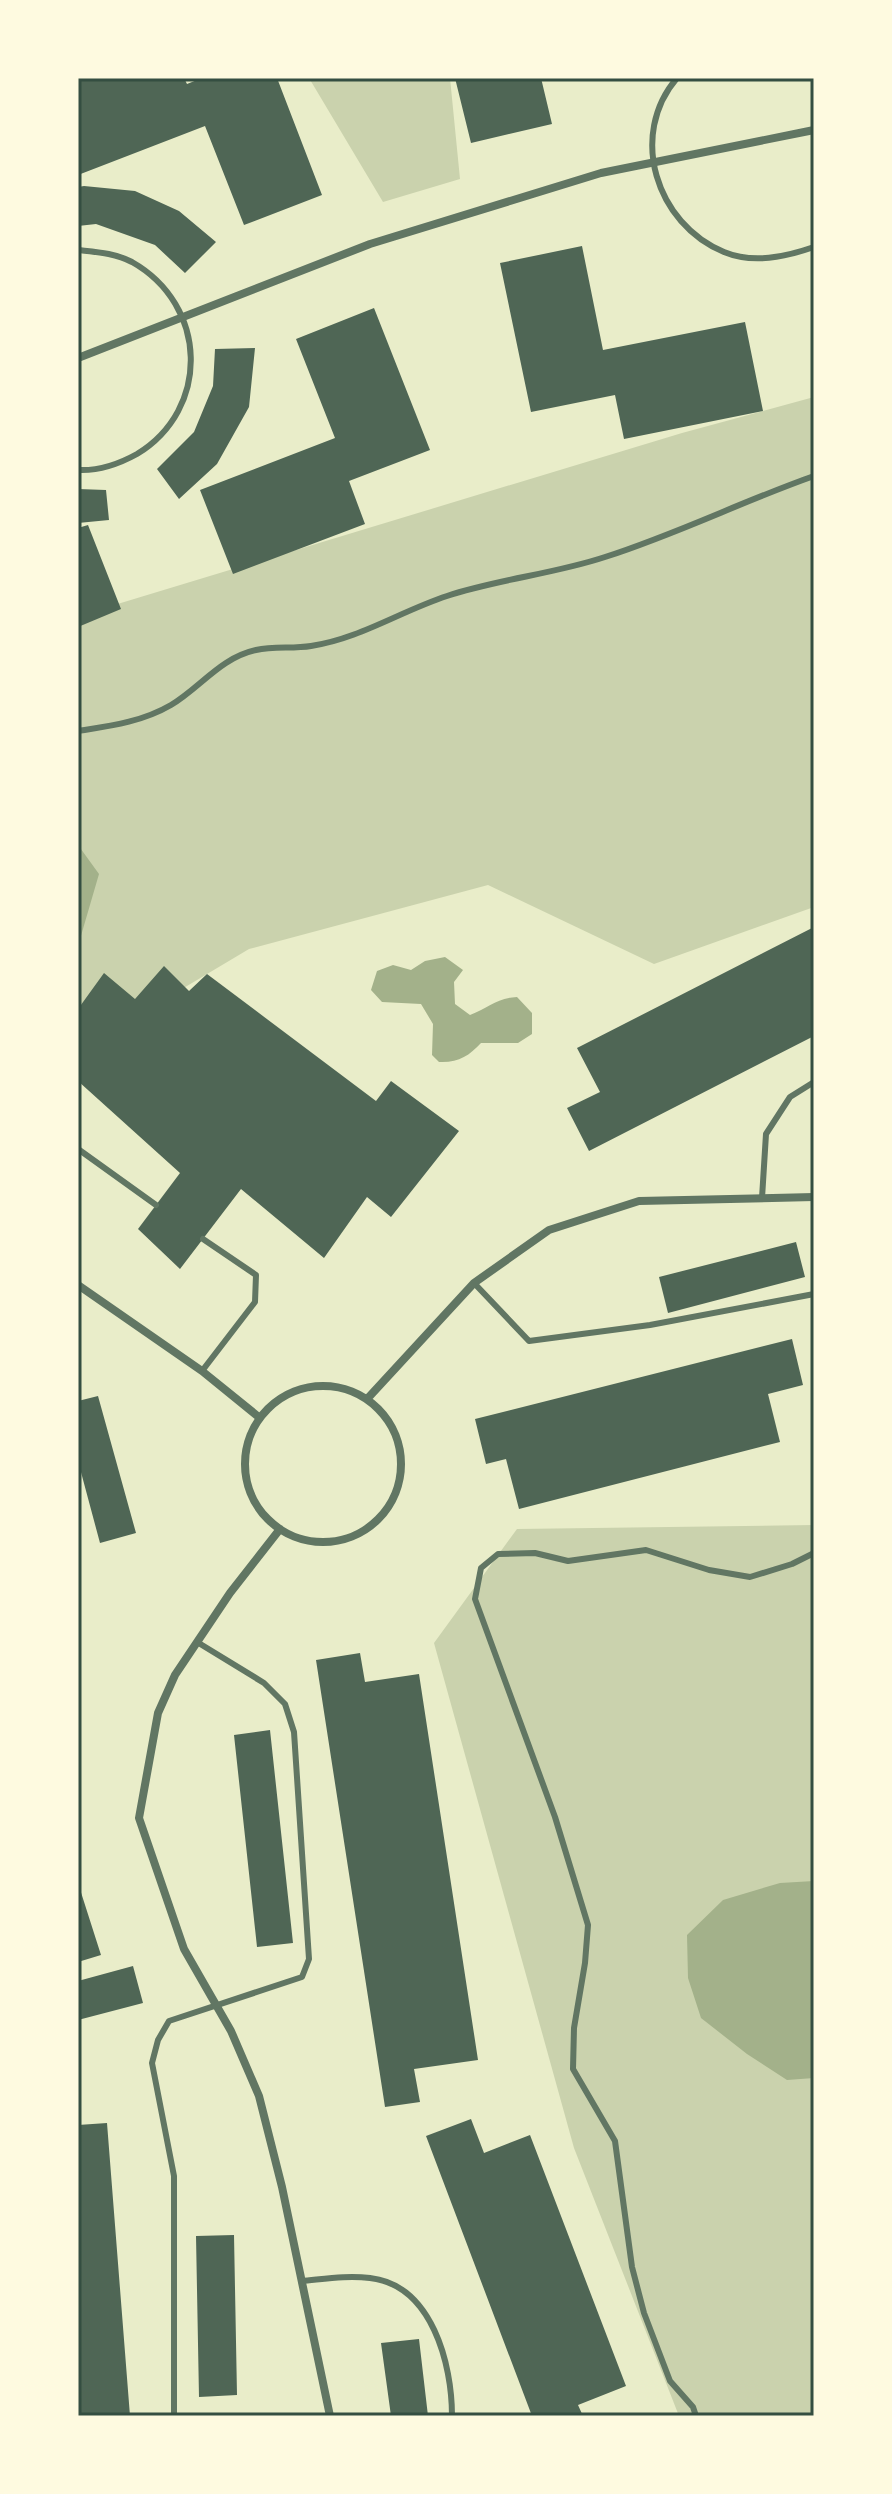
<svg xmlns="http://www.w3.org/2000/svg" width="892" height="2494" font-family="'DM Sans',sans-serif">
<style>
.green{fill:#cad2ad}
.water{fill:#a3b18a}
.building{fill:#4f6655}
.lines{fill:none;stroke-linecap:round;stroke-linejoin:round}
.service{stroke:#617663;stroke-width:6}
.minor{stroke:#617663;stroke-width:8}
.neatline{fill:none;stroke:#344e41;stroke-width:3}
</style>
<rect width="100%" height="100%" fill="#e9edc9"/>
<path class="green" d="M309,78H450L460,179L383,202Z
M814,397V907L654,964L488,885L249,949L78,1051V616L682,433Z
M814,1525V2416H679L574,2148L434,1643L517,1529Z"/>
<path class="water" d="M78,845L99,874L78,946Z
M445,957L463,970L454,982L455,1004L470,1015C489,1008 496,998 517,997L532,1013V1034L518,1043H481C469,1056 458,1063 439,1062L432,1055L433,1024L421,1004L382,1002L371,990L377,971L393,965L411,970L425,961Z
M814,1881V2078L787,2080L747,2054L701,2018L688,1978L687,1935L723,1900L780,1883Z"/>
<path class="building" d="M78,78H184L187,84L202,78H277L322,195L244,225L205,126L78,175Z
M455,78H541L552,124L471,143Z
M84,186L135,191L179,211L216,242L185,273L155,245L96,224L78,226V187Z
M582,246L603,350L745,322L763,411L624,439L615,395L531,412L500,263Z
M374,308L430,450L349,481L365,524L233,574L200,490L335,438L296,339Z
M255,348L249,407L217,464L179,499L157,469L194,432L213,386L215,349Z
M78,489L106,490L109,520L78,523Z
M88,525L121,609L78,627V528Z
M814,927V1036L589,1151L567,1108L600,1092L577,1048Z
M164,966L189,991L207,974L376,1101L391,1081L459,1131L391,1217L367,1197L324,1258L241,1189L180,1269L138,1229L180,1173L78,1081V1009L104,973L135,999Z
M796,1242L805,1277L668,1313L659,1277Z
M792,1339L803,1385L768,1394L780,1442L519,1509L506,1459L486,1464L475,1419Z
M98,1396L136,1533L100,1543L78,1461V1401Z
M360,1653L365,1682L419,1674L478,2060L414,2069L420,2102L385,2107L316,1660Z
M270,1730L293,1943L257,1947L234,1735Z
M78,1883L101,1955L78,1962Z
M133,1966L143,2003L78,2020V1981Z
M471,2119L484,2153L530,2135L626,2386L578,2405L583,2416H532L426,2136Z
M107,2123L130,2416H82L78,2415V2125Z
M234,2235L237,2395L199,2397L196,2236Z
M419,2339L428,2416H391L381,2343Z"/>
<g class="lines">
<path class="service" d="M677,78C628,135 656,224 724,252C753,264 785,257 814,247
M78,250C96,252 115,253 132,262C208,305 211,409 137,454C119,464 98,471 78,470
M78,731C110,726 142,722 171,705C201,687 220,658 256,650C274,646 293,649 311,646C359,639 401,611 447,596C498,579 554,574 605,557C677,534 743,501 814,476
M78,1149L156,1205
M762,1198L766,1134L790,1097L814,1082
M474,1283L529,1341L650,1325L814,1294
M202,1371L255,1302L256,1275L203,1239
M301,2281C324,2279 347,2275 370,2278C432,2285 452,2364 452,2416
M174,2416V2176L152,2063L158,2040L169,2021L302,1977L309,1959L294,1732L285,1704L264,1683L197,1642
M696,2416L693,2407L670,2381L644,2313L632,2267L615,2141L573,2069L574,2028L585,1963L588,1925L555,1817L475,1599L481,1568L498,1554L535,1553L568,1561L646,1550L709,1570L750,1577L792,1564L814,1553"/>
<path class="minor" d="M78,358L370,244L601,173L814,130
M78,1285L202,1371L260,1418
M245 1464a78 78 0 1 1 156 0a78 78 0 1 1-156 0Z
M368,1398L474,1283L549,1230L639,1201L814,1197
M280,1529L230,1593L175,1675L158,1713L139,1818L184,1949L231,2031L259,2096L282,2187L330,2416"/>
</g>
<rect width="892" height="2494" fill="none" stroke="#fefae0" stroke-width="160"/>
<rect x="80" y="80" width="732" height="2334" class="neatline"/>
</svg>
